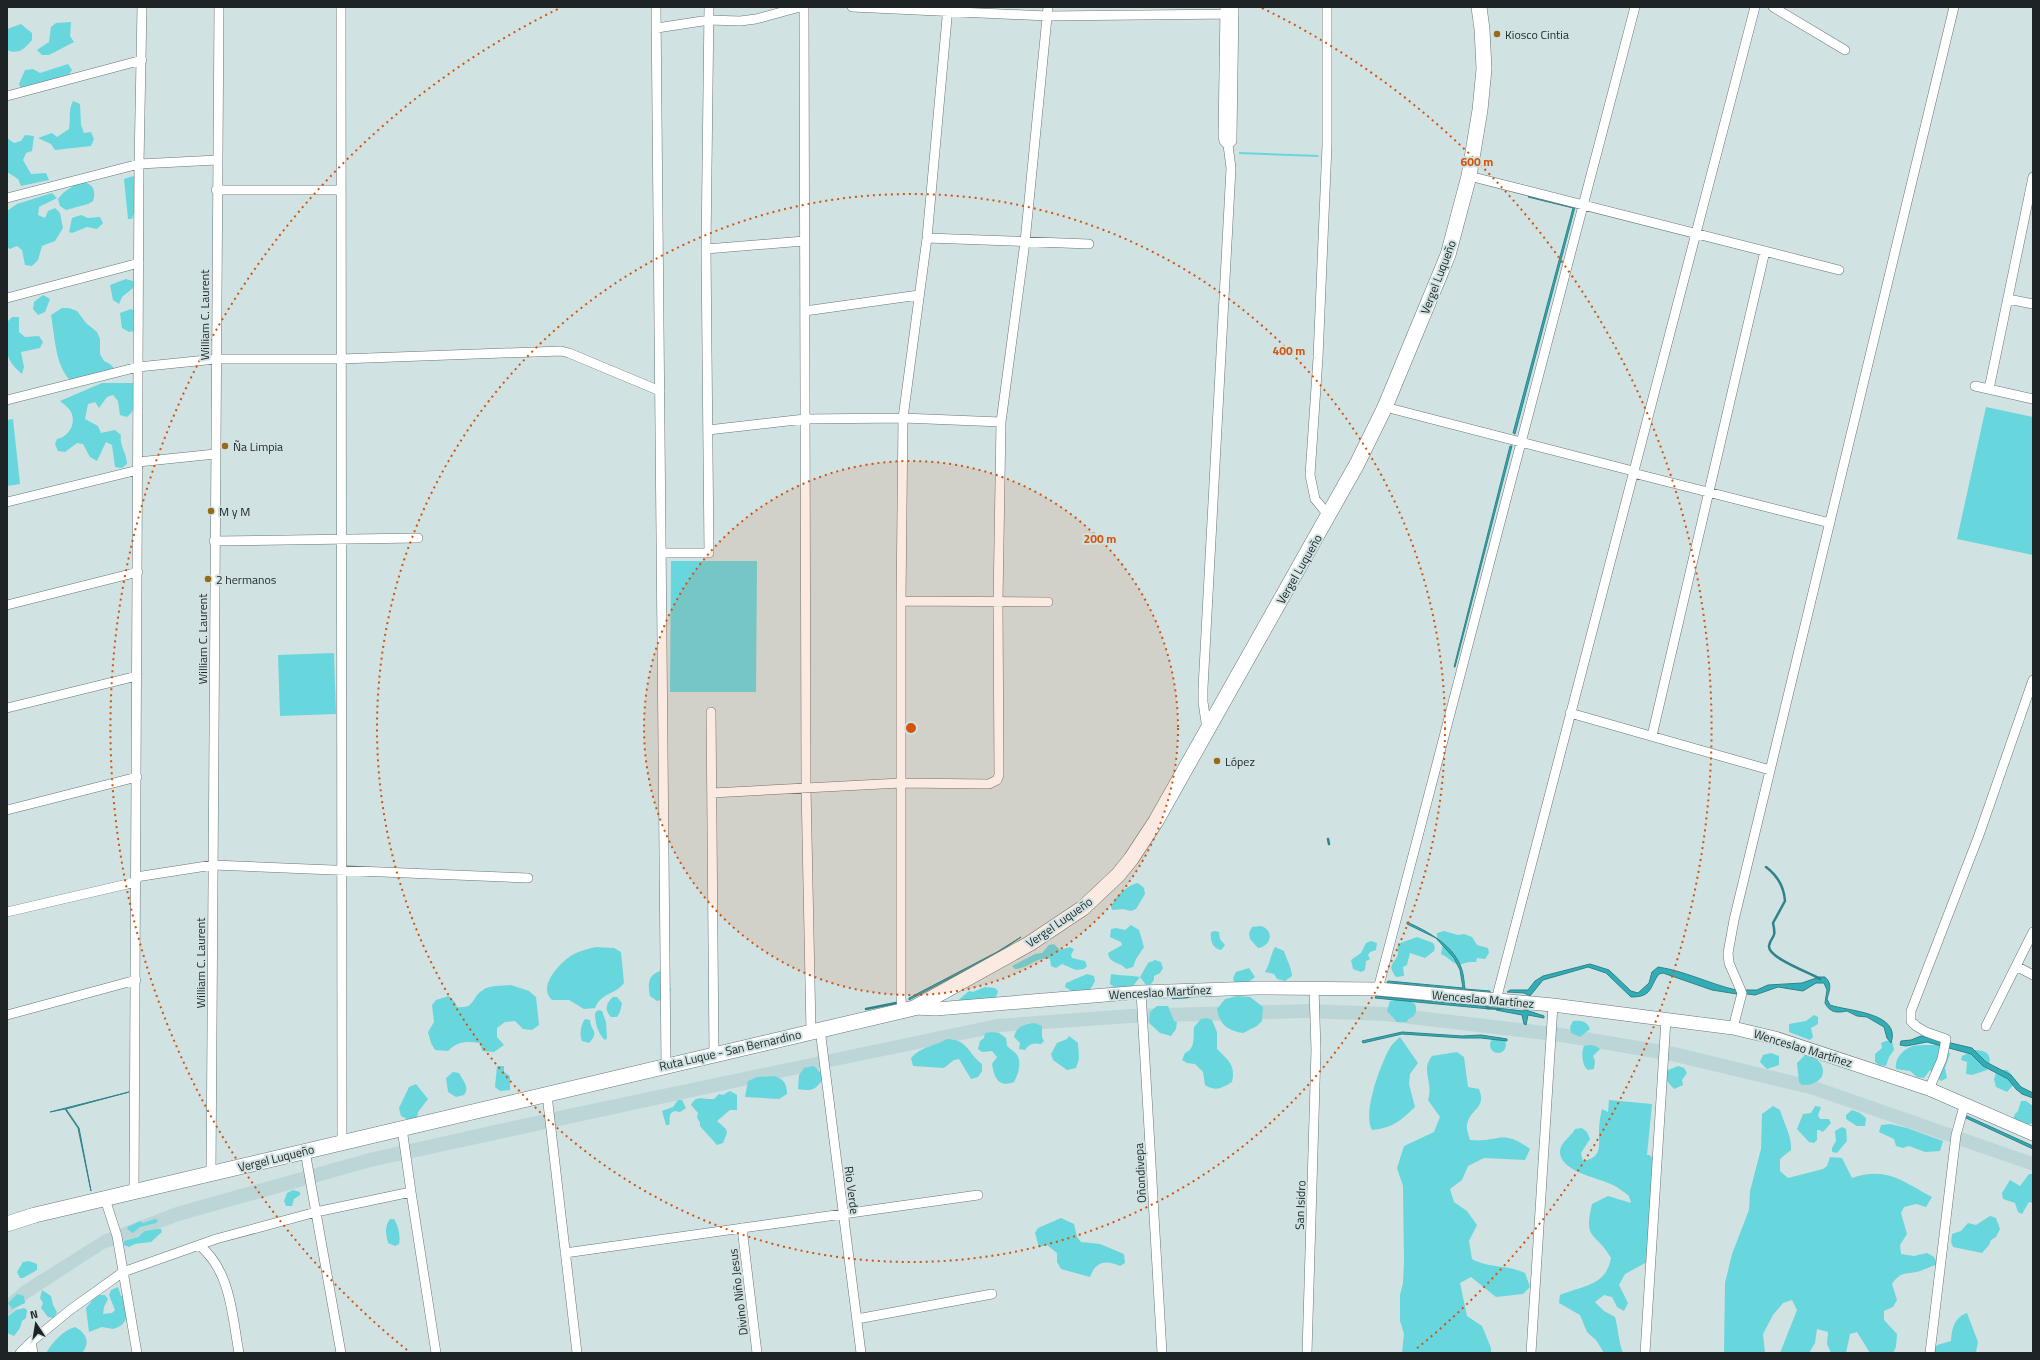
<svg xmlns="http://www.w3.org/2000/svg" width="2040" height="1360" font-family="'Titillium Web',sans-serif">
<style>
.built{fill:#bcd6d8}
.green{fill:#68d6dd}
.water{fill:#33adb5;stroke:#2d848a}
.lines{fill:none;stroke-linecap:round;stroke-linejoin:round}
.stream{stroke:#2d848a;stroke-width:2.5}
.minor-casing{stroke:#677677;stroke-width:10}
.secondary-casing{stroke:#677677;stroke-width:14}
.primary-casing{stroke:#677677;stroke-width:16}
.minor{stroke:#fff;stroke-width:9}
.secondary{stroke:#fff;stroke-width:13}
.primary{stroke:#fff;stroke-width:15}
.ring{fill:none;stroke:#d4540e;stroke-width:2;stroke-dasharray:2 4}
.poi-dot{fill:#966a17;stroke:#d1e2e3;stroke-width:1.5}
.labels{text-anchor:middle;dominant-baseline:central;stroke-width:4;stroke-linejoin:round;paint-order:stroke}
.poi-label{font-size:12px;fill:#1e2425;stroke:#d1e2e3;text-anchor:start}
.street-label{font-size:12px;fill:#1e2425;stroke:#d1e2e3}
.centre{fill:#d4540e;stroke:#d1e2e3;stroke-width:2}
.ring-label{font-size:12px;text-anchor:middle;font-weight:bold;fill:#d4540e;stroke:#d1e2e3;stroke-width:4;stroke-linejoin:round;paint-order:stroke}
</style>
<rect width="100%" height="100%" fill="#d1e2e3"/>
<path class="built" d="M1311,1004L1385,1007L1562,1028L1675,1047L1815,1081L2033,1157V1171L1810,1094L1671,1061L1561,1042L1385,1021L1305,1018L1131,1023L1001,1032L835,1066L371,1167L179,1221L104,1249L29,1298L7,1316V1299L22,1286L103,1235L176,1207L369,1153L544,1114L997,1019L1130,1009Z"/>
<path class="green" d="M71,22L70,36L74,42L49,55H42L37,50L49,42L51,27L56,23Z
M21,24L32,33V40C24,49 19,55 7,50V29Z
M68,64L72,70L68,76H61L50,86L22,90L19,84L25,70L33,69L40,73Z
M73,101L80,104L81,125L84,133L91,132L94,139L91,146L55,150L51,144L38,138L52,133L57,137L69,129C71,119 68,110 73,101Z
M25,135L34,136L32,151L26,153L23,160L31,174L46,173L49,180L21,186L18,179L7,172V138L14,143L21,141Z
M1239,152L1318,155L1319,157L1239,154Z
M137,175L141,190L132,219H128L124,179Z
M79,182C91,182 97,188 93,201L88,204L66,210L60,206L58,199L63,193Z
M52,193L57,198L39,207L38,215L45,218L48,211L55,208L60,213L63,228L55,241L42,246L38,260L32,266L25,265L22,250L17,246L10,249L7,247V211L17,204Z
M81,215L88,218L100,217L103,223L97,229L87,227L72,233L69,232L72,218Z
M126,279L133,281V288L122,297L119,304L113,300L110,285Z
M43,295L50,299L45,312L38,315L33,309L34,302Z
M62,308H69L77,311L86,323L97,332L100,339V354L104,361L110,364L115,369L72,382C55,367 55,337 51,315Z
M131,309L138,314L137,330L129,332L122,328L120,313Z
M12,317H19V332L25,337L39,336L43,342L40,348L21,352L24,367L22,374C1,356 7,347 7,322Z
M102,383H133C135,397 139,407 127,417L120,415L118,401L113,395L107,397L99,408L95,402L88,404L85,419L98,426L101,433L115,430L121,435C119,446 127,453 127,464L122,468L115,467L112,445L106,442L97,461L90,457L83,444L77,443L65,452L58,451L55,444L57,439C68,437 77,424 71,412C69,408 64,404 60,401Z
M1986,407L2033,417V555L1957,539Z
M13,419L20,484L7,486V420Z
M671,561H757L756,692H670Z
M334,653L336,714L280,716L278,655Z
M1138,883L1144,888L1145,894L1136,909L1131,911L1123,909L1112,910L1111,907C1115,897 1127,885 1138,883Z
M1131,925L1139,930L1144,947L1136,959L1133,967L1126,969C1121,962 1109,964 1108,953L1122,945L1121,942L1110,937L1111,929L1116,928L1125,930Z
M1261,926C1274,930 1272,946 1258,948L1250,939L1249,933L1252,927Z
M1215,931L1219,932L1220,939L1225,945L1221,950C1212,949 1210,939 1211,932Z
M1444,931L1458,935L1464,934L1472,937L1477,945L1488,948L1489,953L1485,959L1477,958L1476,962H1469L1458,965C1451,962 1448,957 1441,954L1443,944L1437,940V933Z
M1417,937L1433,943L1435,947L1434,951L1425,958L1410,953L1407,965L1403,967L1404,976L1396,977C1385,963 1397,963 1398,953C1398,950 1397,947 1398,944Z
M1371,941L1377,943L1376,950L1370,952L1368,955L1370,959L1366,961L1365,970L1361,972L1353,969L1351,960L1361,953L1366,943Z
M1054,944L1060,950L1070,947L1074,949L1071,955L1072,958L1085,961L1087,966L1084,969L1076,970L1062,964L1056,968L1051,966L1050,959C1036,956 1028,969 1015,969L1012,966L1035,954L1042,953L1049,945Z
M596,947L614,948L621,952L624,983C615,995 602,992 595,1008L584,1009L569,1000H552C537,986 560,963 572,955C580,951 587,949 596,947Z
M1275,947L1284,951C1286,958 1292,969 1292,976L1285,981L1277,979L1274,974L1265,972C1270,964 1270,956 1275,947Z
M1155,960L1161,962L1163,968L1160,973L1154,976V980L1151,984L1146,985L1140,977L1132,987L1115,988L1110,984L1111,974C1121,976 1130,975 1140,977L1148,963Z
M1249,968L1255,977L1245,985L1235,984L1233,978L1236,972Z
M664,970L671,990L665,999L657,1001L650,996C647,982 649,973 664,970Z
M1087,974L1094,976L1095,981L1090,990H1079L1073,992L1065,987L1066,983Z
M511,985L529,991L536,997L539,1025L532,1030L523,1029L515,1021L505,1022L497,1028V1037L504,1045L494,1052L482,1051L480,1043C467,1041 457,1041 448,1051L435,1050L431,1043L428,1032L434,1022L432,1005L436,1000L449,996L455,1002L457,1007C476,1009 471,997 483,990C490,985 502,986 511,985Z
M985,987L995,988L998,991L996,998L956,1002L969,991L973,992Z
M1237,996L1250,997L1263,1007L1262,1021L1257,1026L1243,1033C1228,1031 1219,1024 1217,1009L1225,999Z
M613,997H617L622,1003L620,1012L617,1017H611C604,1010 606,1003 613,997Z
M1395,1000L1410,1001L1415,1004C1418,1011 1415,1017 1408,1019L1407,1022H1397L1387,1011L1390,1001Z
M1157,1006H1168L1174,1021L1177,1022L1176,1029L1171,1036L1160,1033L1149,1023L1150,1012Z
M598,1010L602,1011L606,1022L607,1038L605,1040C598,1034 595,1023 595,1013Z
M1814,1015L1818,1017V1024L1811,1028L1813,1037L1810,1040L1789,1032V1024L1806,1021Z
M1207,1018L1212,1020L1217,1032V1049C1228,1060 1236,1065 1232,1082C1222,1088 1216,1092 1205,1085L1203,1072L1195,1064L1187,1063L1182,1060L1185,1053C1196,1048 1193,1038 1194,1027L1201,1019Z
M585,1019L590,1020C591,1032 600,1031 589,1043L582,1041C579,1034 581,1024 585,1019Z
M1573,1021C1581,1020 1587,1021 1590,1029L1580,1037L1571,1033L1570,1027Z
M1034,1023L1042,1026V1037L1044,1041L1041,1044C1034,1043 1030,1043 1025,1050L1019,1049L1020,1043L1014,1037C1016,1027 1025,1024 1034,1023Z
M992,1032L999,1033L1006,1038L1007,1046C1010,1049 1015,1052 1017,1055C1022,1063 1018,1075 1014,1082C999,1088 994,1078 992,1064L997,1057L992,1051L982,1052L978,1049L980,1041L984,1038L985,1033Z
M1069,1036L1078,1043L1079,1059L1076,1068L1067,1070L1053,1060L1051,1054L1057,1043L1067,1039Z
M1400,1037L1418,1063L1410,1074L1409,1084L1415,1107C1400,1121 1393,1128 1372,1130C1362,1114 1381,1062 1391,1046C1393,1043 1397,1040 1400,1037Z
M1490 1045a8 8 0 1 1 16 0a8 8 0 1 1-16 0Z
M947,1039C969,1040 967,1053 982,1064V1071L978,1077L971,1079L959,1059L954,1060L944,1068L913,1066L911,1058C922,1046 933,1047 947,1039Z
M1886,1041H1892L1894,1050L1889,1057L1886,1066L1879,1065L1875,1062V1054L1882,1048L1881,1043Z
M1941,1044L1950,1054L1945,1068L1947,1078L1941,1081L1930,1070L1924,1078L1917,1077L1910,1071L1896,1069C1894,1059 1903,1049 1913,1046C1921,1044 1931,1046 1941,1044Z
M1590,1045L1596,1046L1600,1049L1593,1056L1595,1061L1594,1069L1588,1070C1582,1066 1581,1052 1584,1046Z
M1975,1050C1989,1050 1993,1057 1987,1070L1972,1075L1966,1074L1967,1062L1961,1060L1962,1056Z
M1457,1052L1464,1057L1468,1087L1479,1089C1487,1109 1470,1108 1467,1125C1466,1129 1469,1136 1470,1140C1498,1143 1502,1128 1530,1149L1525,1160L1484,1158L1468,1166L1462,1180L1450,1189L1454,1202L1467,1211L1477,1225L1469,1241L1472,1259C1491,1269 1505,1264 1525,1273L1530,1287L1523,1294L1496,1297L1471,1277L1460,1283L1467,1316L1482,1326L1491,1348V1353H1402L1404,1334L1400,1321V1295L1403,1283L1404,1263L1403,1186L1397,1168L1404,1146L1434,1132L1440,1117L1428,1100C1434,1083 1420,1070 1432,1056Z
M1771,1053L1779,1056V1065L1767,1069L1760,1062L1763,1055Z
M1805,1055C1826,1056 1833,1085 1802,1085L1799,1082L1797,1063Z
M497,1066H504V1072L510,1076V1090L500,1091L495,1087Z
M814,1066L821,1073L822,1080C815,1091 810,1091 798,1089L799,1075L804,1068Z
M1678,1066L1684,1068L1687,1073L1682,1080L1683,1085L1674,1089L1665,1079L1666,1071Z
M1997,1070H2007L2011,1074L2014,1084L2007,1092L1996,1087L1994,1079Z
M453,1072L459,1073C463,1081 470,1087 464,1095L456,1097L448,1092L446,1078Z
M775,1076C784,1080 787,1084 787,1094L779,1099L745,1097L748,1081L757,1077Z
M416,1084L428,1099L418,1112L417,1119L409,1120L401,1116L399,1108L409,1087Z
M730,1091L737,1095V1110H730L717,1121L726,1129L727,1133L723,1143L717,1145L700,1126V1123L697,1117L698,1113L691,1105C696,1094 705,1100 714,1099L719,1094L723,1095Z
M678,1100H682L686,1108L680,1112L675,1111C667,1114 671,1118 669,1125H666L662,1111L673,1107Z
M1609,1100L1652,1104L1647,1155H1650L1658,1166L1647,1262L1625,1274L1619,1285L1628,1303L1624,1311L1617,1307L1612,1297L1604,1295L1595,1302L1604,1311L1615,1317C1618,1328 1619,1344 1623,1353H1604L1596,1340L1587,1332L1580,1315L1559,1303L1560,1295C1584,1285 1606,1286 1611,1258C1596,1231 1583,1242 1592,1204L1608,1196L1631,1203L1629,1196C1624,1192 1619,1188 1613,1185C1600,1178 1560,1172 1560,1152C1560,1142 1571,1137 1575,1129L1582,1128L1587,1132L1590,1139L1581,1153L1583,1161C1602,1157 1599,1147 1599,1132C1599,1124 1600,1117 1602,1109L1608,1112Z
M2021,1101H2026L2033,1106V1123L2024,1126L2013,1119L2015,1114L2018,1111Z
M1773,1106L1780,1110C1784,1124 1792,1136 1791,1150L1780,1159V1171L1788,1178L1823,1169L1827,1166L1830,1157L1842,1158L1852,1178C1887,1166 1903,1182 1932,1197L1926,1207L1916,1204L1904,1207L1901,1213L1907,1234L1900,1245L1901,1254L1914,1256L1927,1253L1934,1257L1938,1264C1932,1266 1926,1269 1920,1271C1906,1275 1902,1270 1892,1284L1897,1300L1893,1307L1884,1311V1320L1897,1334L1896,1347L1893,1353H1870L1857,1332L1850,1334L1846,1353H1831L1827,1344L1828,1332L1817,1329L1815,1343L1809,1353H1780L1797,1310L1792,1300L1783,1303L1773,1315L1763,1334L1765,1353H1724L1725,1283L1732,1254L1749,1210L1750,1191L1761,1149L1762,1114Z
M1815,1106L1821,1107L1818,1115L1820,1119H1829L1831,1123L1823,1132L1819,1130H1817V1140L1814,1143L1809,1142L1797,1129L1803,1114L1811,1113Z
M1852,1110L1860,1113L1866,1118L1865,1126H1857L1846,1119V1115Z
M1890,1124L1907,1128L1943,1141L1940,1151L1925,1152L1909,1146L1903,1148L1896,1146L1894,1139L1879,1132L1881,1125Z
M1842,1127L1846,1129L1847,1141L1837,1153L1832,1152V1148L1836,1141L1835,1131Z
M2029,1174H2033V1203L2029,1202L2022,1214L2018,1212L2015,1203L2003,1199L2002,1193L2010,1180L2020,1186Z
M293,1190L300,1192V1195L294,1199L292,1206H286L284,1201L287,1193Z
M1990,1216L1996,1218L2000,1229L1996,1237L1991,1240L1989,1245L1982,1253L1953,1247L1951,1242L1952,1234L1961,1231L1968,1223L1976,1225Z
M1061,1218L1074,1224L1077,1237L1081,1242L1100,1244L1124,1254L1125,1263L1120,1266C1106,1260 1096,1261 1090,1277L1061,1269L1057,1262V1253L1047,1245L1039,1247L1035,1233L1038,1228Z
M155,1219L158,1220L156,1223L140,1227L133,1233L127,1229L128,1227L140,1221L143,1223Z
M390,1219H394C398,1225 401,1237 399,1244L395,1246L388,1243C386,1234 384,1227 390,1219Z
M157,1229H161L162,1232L151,1242L135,1244L129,1247L124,1245V1241L138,1237L145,1231Z
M29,1261L37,1264V1270L23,1278H20L17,1272L23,1262Z
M118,1287L121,1296L124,1297C128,1312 130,1324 113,1329L102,1327L89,1332L86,1308L97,1295H105L108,1299L104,1307L103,1314L112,1313L115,1310L109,1295L111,1290Z
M42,1290L51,1296L53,1305L57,1312L54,1318L48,1317L41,1308L43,1303L40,1298Z
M17,1294L24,1296L25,1303L12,1309L8,1303Z
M24,1308L27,1310L26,1318L22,1321L20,1328L14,1336L7,1333V1317L16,1310Z
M1967,1313L1978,1342L1976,1352L1932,1353L1937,1345L1951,1341C1952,1328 1954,1318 1967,1313Z
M75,1327C86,1333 91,1342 82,1353H46C53,1342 62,1331 75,1327Z"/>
<path class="water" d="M1529,196L1575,207L1515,434L1513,433L1573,208L1528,197Z
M1510,446H1512L1455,667H1454Z
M1407,922C1429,932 1455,946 1462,970C1464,976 1464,983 1465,989L1490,991V993L1387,983L1388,981L1463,988L1460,970L1454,958L1436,938L1407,924Z
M1021,937L998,953L909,1000V998L997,952Z
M1590,964L1609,970L1631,991L1638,993L1649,983L1652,972L1658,967C1685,971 1710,984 1736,990L1737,994L1712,990L1663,973L1659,974C1649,987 1653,997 1631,997L1606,973L1588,967L1543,980L1530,996L1524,993L1507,992L1510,990H1528L1535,981L1543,976Z
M1819,977H1825C1833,984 1829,991 1827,999L1830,1005C1846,1011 1902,1012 1891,1043L1887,1038L1884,1027L1867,1017L1857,1016L1847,1011C1837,1013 1830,1013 1825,1003L1827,990L1824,983H1816L1803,991L1778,987L1755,995L1747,994L1746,990H1757L1768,985L1802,983Z
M1376,996L1490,1007V1009L1375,998Z
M1497,1008L1523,1011L1526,1010L1544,1016V1018L1528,1015L1526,1025L1524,1024L1522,1015L1496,1010Z
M1402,1032L1462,1036L1481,1035L1507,1039V1041L1481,1038H1462L1402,1034L1363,1043L1362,1041Z
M1921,1036L1972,1048L1986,1062L2011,1075L2021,1087L2033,1093V1098L2022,1094L2016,1089L2008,1079L1983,1066L1971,1054L1927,1042L1906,1046L1900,1045L1901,1041L1911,1040Z
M129,1092L66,1109L79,1128L91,1191L78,1128L65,1109L50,1112Z
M1967,1116L2033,1146V1149L1966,1118Z"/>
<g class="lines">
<path class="stream" d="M1328,839L1329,844
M1766,867C1778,876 1784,886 1785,901L1773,923C1777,940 1771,935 1769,946C1768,958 1811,973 1820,979
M1173,998L1188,997
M1487,1008L1500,1009
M866,1009L896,1003"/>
<defs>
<path id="minor" d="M341,7L342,1142
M656,7L666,1066
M804,7L806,787L811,1031
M852,7L1047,16L1234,14
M1327,7V145L1318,358L1310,475L1315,499L1329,516
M1773,7L1845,50
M657,28L709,20L740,21L756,19L800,7
M7,96L142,60
M1228,145L1232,141V136L1234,7
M1469,176L1839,270
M216,190H341
M7,198L139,164L217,160
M927,238L1089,244
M706,249L804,241
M7,298L139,263
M2008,299L2033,304
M805,311L919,295
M1975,386L2033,399
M1989,389L2033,177
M7,400L138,367L216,359H341L561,351L569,353L660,391
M1385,407L1633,471L1637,474L1830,523
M708,430L805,419L903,418L1001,422
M138,462L215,454
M7,502L138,470
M214,541L418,538
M661,553H709L706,249L709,7
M901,601L1048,602
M7,605L138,572
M7,708L137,676
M711,712L714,1055
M1570,713L1770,770
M1207,729L1203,702V688L1231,168L1228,145L1224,141L1223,136L1225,7
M1652,736L1765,251
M712,793L901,783L989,784L997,780L999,775L998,602L1001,422L1025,242L1048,7
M7,810L137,777
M136,877L213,865L528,878
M7,912L136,882
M2016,966L2033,975
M1378,989L1635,7
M1141,992L1162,1353
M1496,1000L1755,7
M902,1011L901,998V601L903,418L927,238L948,7
M7,1015L136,980
M1986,1026L2033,932
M1733,1028L1742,993L1729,963L1728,953L1734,920L1954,7
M820,1029L861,1353
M1929,1089L1942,1059L1946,1039L1926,1032L1916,1026L1911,1021V1011L1979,835L2033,680
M547,1095L577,1353
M305,1151L341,1353
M211,1174L219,7
M134,1192L139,164L142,7
M411,1192L436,1353
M105,1199L117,1236L137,1353
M742,1228L757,1353
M199,1245C231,1271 232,1315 239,1353
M565,1253L978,1195
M857,1319L992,1294
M20,1353L31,1342
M33,1353L31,1342L70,1310L123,1272L216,1239L316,1212L411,1192L402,1128
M1307,1353L1316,1050L1314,988
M1531,1353L1553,1005
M1645,1353L1666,1019
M1930,1353L1956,1135L1965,1103"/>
<path id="secondary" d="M914,1008L936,1009L1141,992L1257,988L1378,989L1553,1005L1733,1028L1775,1038L1929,1089L2033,1134"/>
<path id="primary" d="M7,1224L35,1215L914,1008L1029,944L1083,908L1118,875L1131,859L1156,821L1357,464L1385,407L1448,255L1469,176L1480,110L1484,69L1482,29L1479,7"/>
</defs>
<use href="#minor" class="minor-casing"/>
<use href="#secondary" class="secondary-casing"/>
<use href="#primary" class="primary-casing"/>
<use href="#minor" class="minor"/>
<use href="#secondary" class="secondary"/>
<use href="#primary" class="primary"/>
</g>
<circle cx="911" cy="728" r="267" fill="#d4540e" fill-opacity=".12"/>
<g class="ring">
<circle cx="911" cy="728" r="267"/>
<circle cx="911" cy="728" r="534"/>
<path d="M407 1350A801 801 0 0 1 560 8M1262 8A801 801 0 0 1 1415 1350"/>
</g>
<g class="poi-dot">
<circle cx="1497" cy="34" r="4"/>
<circle cx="225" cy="446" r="4"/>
<circle cx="211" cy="511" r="4"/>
<circle cx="208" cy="579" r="4"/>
<circle cx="1217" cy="761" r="4"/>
</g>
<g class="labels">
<g class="poi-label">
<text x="1505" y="34">Kiosco Cintia</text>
<text x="233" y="446">Ña Limpia</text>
<text x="219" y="511">M y M</text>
<text x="216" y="579">2 hermanos</text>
<text x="1225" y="761">López</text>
</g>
<g class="street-label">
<text transform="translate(1438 277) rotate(-69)">Vergel Luqueño</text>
<text transform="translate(204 315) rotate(-90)">William C. Laurent</text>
<text transform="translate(1299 569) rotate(-60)">Vergel Luqueño</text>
<text transform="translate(202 639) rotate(-90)">William C. Laurent</text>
<text transform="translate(1059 922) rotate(-35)">Vergel Luqueño</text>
<text transform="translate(200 963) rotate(-90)">William C. Laurent</text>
<text transform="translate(1160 992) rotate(-3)">Wenceslao Martínez</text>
<text transform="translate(1483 999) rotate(5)">Wenceslao Martínez</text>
<text transform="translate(1803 1048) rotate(17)">Wenceslao Martínez</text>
<text transform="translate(730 1050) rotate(-13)">Ruta Luque - San Bernardino</text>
<text transform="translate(276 1158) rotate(-14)">Vergel Luqueño</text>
<text transform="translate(1140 1173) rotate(-93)">Oñondivepa</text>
<text transform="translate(852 1190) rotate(83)">Rio Verde</text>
<text transform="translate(1300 1205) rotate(-88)">San Isidro</text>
<text transform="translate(738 1292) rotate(-97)">Divino Niño Jesus</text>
</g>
</g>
<circle cx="911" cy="728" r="6" class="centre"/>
<g class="ring-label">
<text x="1477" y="166">600 m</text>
<text x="1289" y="355">400 m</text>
<text x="1100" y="543">200 m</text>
</g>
<rect width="2040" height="1360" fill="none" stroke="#1e2425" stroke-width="16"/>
<g transform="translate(36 1324) rotate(348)" stroke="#d1e2e3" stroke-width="3" paint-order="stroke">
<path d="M0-3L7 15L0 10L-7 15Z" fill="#1e2425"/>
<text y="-6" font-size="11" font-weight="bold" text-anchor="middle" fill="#1e2425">N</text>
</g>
</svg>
